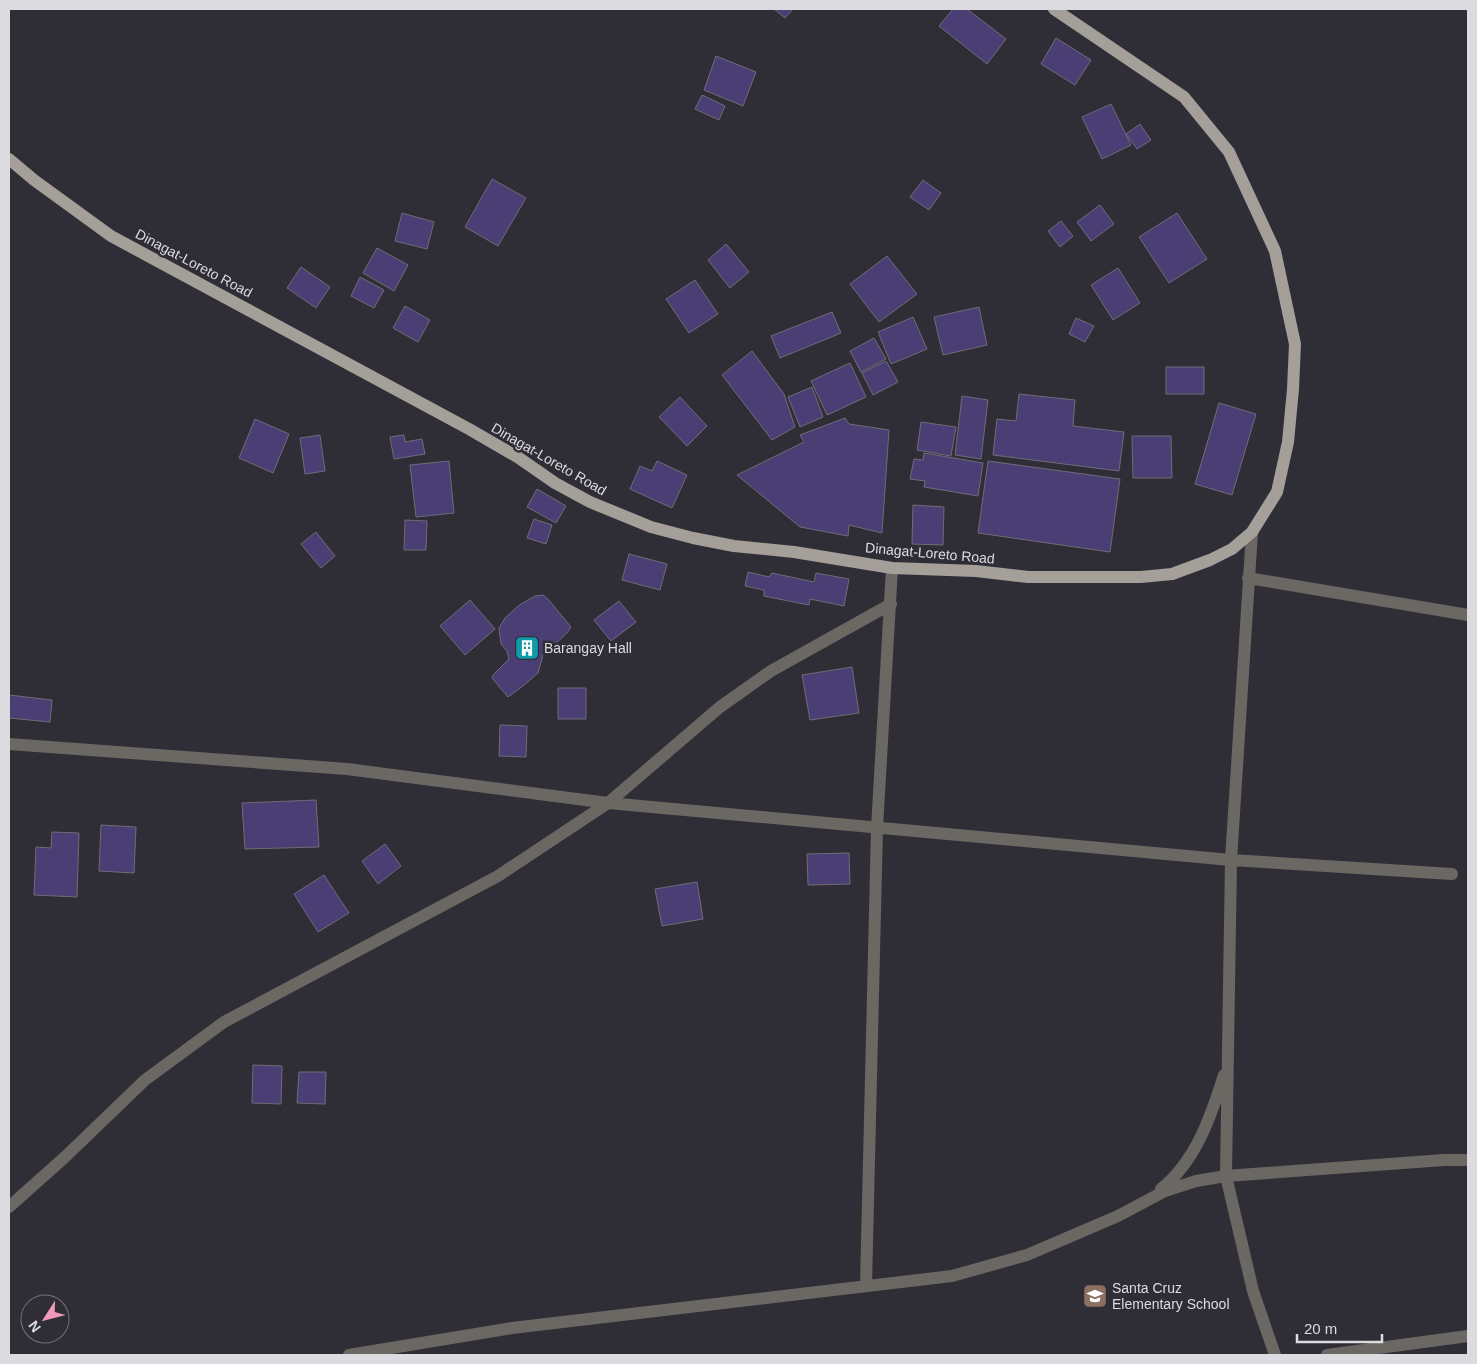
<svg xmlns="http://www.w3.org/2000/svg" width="1477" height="1364" font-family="Arial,sans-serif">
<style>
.building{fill:#4b3e74;stroke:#6e6d76}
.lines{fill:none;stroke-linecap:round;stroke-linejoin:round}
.minor{stroke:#6b6864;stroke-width:12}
.major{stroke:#a59f99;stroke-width:12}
.labels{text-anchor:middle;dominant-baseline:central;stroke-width:5;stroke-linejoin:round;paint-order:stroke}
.street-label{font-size:14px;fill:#dbdbe0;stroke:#2f2e36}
.poi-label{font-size:14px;fill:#dbdbe0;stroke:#2f2e36;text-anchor:start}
</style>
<rect width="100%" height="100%" fill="#2f2e36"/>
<path class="building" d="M774,9H793L785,18Z
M953,9H967L1006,39L987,64L939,26Z
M1056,38L1091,60L1075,85L1041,64Z
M716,56L756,72L743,106L704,90Z
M702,95L725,106L719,120L695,109Z
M1111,104L1131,145L1102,159L1082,117Z
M1140,124L1151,140L1137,149L1126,134Z
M492,179L526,198L498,246L465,227Z
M923,180L941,193L929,210L910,197Z
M1100,205L1114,224L1091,241L1077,222Z
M402,213L434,222L427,249L395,241Z
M1177,213L1207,259L1169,283L1139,237Z
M1061,221L1073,236L1060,247L1048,231Z
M726,244L749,272L730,288L708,260Z
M377,248L408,265L394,291L363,273Z
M887,256L917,294L879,322L850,284Z
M301,267L330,287L316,308L287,288Z
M1118,268L1140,303L1113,320L1091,285Z
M360,277L384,290L374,308L351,296Z
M695,280L718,314L689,333L666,299Z
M405,306L430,320L418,342L393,328Z
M979,307L987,345L943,355L934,317Z
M832,312L841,333L780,358L771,336Z
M913,317L927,349L891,364L878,332Z
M1076,318L1094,326L1085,342L1069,334Z
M874,338L886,359L861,372L850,351Z
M752,351L784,394L795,427L772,440L722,375Z
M886,361L898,382L873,395L862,373Z
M850,363L866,397L827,415L811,381Z
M1166,367H1204V394H1166Z
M812,387L823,417L800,427L788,397Z
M1019,394L1075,400L1073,426L1124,432L1119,471L993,455L997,419L1016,421Z
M962,396L988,400L981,459L955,455Z
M680,397L707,426L687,446L659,417Z
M1219,403L1256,414L1232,495L1195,484Z
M845,418L849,424L889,430L882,533L849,525L848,536L800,527L737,475L804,442L800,435Z
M255,419L289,434L273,473L239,458Z
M921,422L956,427L951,456L917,450Z
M320,435L325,471L305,474L300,438Z
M404,435L405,442L422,439L425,454L394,459L390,437Z
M1132,436H1171L1172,478H1133Z
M924,453L983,463L978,496L924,487L925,481L910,479L914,459L923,460Z
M449,461L454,513L416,517L410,465Z
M657,461L687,475L672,508L630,489L640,466L652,471Z
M988,461L1120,479L1110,552L978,533Z
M537,489L566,506L556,523L527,507Z
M913,505L944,507L943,545L912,544Z
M534,519L552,525L546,544L527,538Z
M405,520L427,521L426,550H404Z
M316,532L335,556L321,568L301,544Z
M629,554L667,564L660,590L622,580Z
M748,572L769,577L772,573L814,582L816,573L849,579L844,606L810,599L809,605L764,596V590L745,586Z
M543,595L548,599L571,627L567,633L543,655L538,673L523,686L508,697L492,678L494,674L509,659L507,651L501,644L499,628L505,618L518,606L535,596Z
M470,600L495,629L465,655L440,626Z
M619,601L636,622L611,641L594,620Z
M852,667L859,713L810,720L802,675Z
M558,688H586V719H558Z
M9,695L52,700L50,722L9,718Z
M500,725L527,726L526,757L499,756Z
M316,800L319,847L245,849L242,803Z
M101,825L136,827L134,873L99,871Z
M52,832L79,833L77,897L34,895L36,847L51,848Z
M385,844L401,866L378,884L362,861Z
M849,853L850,884L808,885L807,854Z
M324,875L349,913L318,932L294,894Z
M697,882L703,919L662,926L655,889Z
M253,1065L282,1066L281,1104L252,1103Z
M299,1072H326L325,1104L297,1103Z"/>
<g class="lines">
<path class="minor" d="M1252,532L1231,860L1226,1176L1253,1291L1275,1355
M1248,578L1468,615
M9,744L347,769L608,803L1231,860L1452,874
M1161,1189C1196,1161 1211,1116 1224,1075
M9,1207L65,1157L145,1080L224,1022L498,876L608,803L720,707L771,671L891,604
M866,1285L877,828L892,568
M349,1355L512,1328L952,1276L1027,1255L1118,1216L1165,1191L1196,1181L1226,1176L1444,1160H1468
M1327,1355L1468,1336"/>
<path class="major" d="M9,159L34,180L111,236L469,429L519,458L555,483L590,502L651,527L693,538L734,546L794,552L892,568L976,571L1028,577H1141L1172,574L1210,560L1232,549L1252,532L1277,492L1288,442L1293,389L1295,344L1275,251L1229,152L1184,97L1054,9"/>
</g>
<defs>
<symbol id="building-square" viewBox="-11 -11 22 22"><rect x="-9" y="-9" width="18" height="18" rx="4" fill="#0f9aa8" stroke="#2f2e36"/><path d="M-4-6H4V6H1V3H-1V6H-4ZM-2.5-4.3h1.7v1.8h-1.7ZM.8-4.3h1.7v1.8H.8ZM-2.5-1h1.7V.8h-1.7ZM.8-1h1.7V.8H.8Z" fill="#fff"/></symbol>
<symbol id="school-square" viewBox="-11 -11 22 22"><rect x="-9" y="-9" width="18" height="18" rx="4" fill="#8d6e63" stroke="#2f2e36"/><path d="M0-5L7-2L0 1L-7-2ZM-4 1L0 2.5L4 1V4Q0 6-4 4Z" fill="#fff"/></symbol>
</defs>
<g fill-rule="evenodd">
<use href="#building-square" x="513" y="634" width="28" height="28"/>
<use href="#school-square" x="1081" y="1282" width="28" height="28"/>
</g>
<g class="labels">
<g class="street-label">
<text transform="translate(194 263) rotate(28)">Dinagat-Loreto Road</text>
<text transform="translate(549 459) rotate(30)">Dinagat-Loreto Road</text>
<text transform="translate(930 553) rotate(5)">Dinagat-Loreto Road</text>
</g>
<g class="poi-label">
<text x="544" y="648">Barangay Hall</text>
<text x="1112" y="1288">Santa Cruz<tspan x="1112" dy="16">Elementary School</tspan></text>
</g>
</g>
<rect width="1477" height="1364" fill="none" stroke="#dbdbe0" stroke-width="20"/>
<g transform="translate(45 1319) rotate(234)"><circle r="24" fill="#2f2e36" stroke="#74737a"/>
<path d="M0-4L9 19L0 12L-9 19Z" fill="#f09ab7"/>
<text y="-8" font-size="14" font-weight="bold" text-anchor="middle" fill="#dbdbe0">N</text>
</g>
<path d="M1297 1334v8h85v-8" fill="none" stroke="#dbdbe0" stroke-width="2.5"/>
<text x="1304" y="1334" font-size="15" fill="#dbdbe0" stroke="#2f2e36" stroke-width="4" paint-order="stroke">20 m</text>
</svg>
